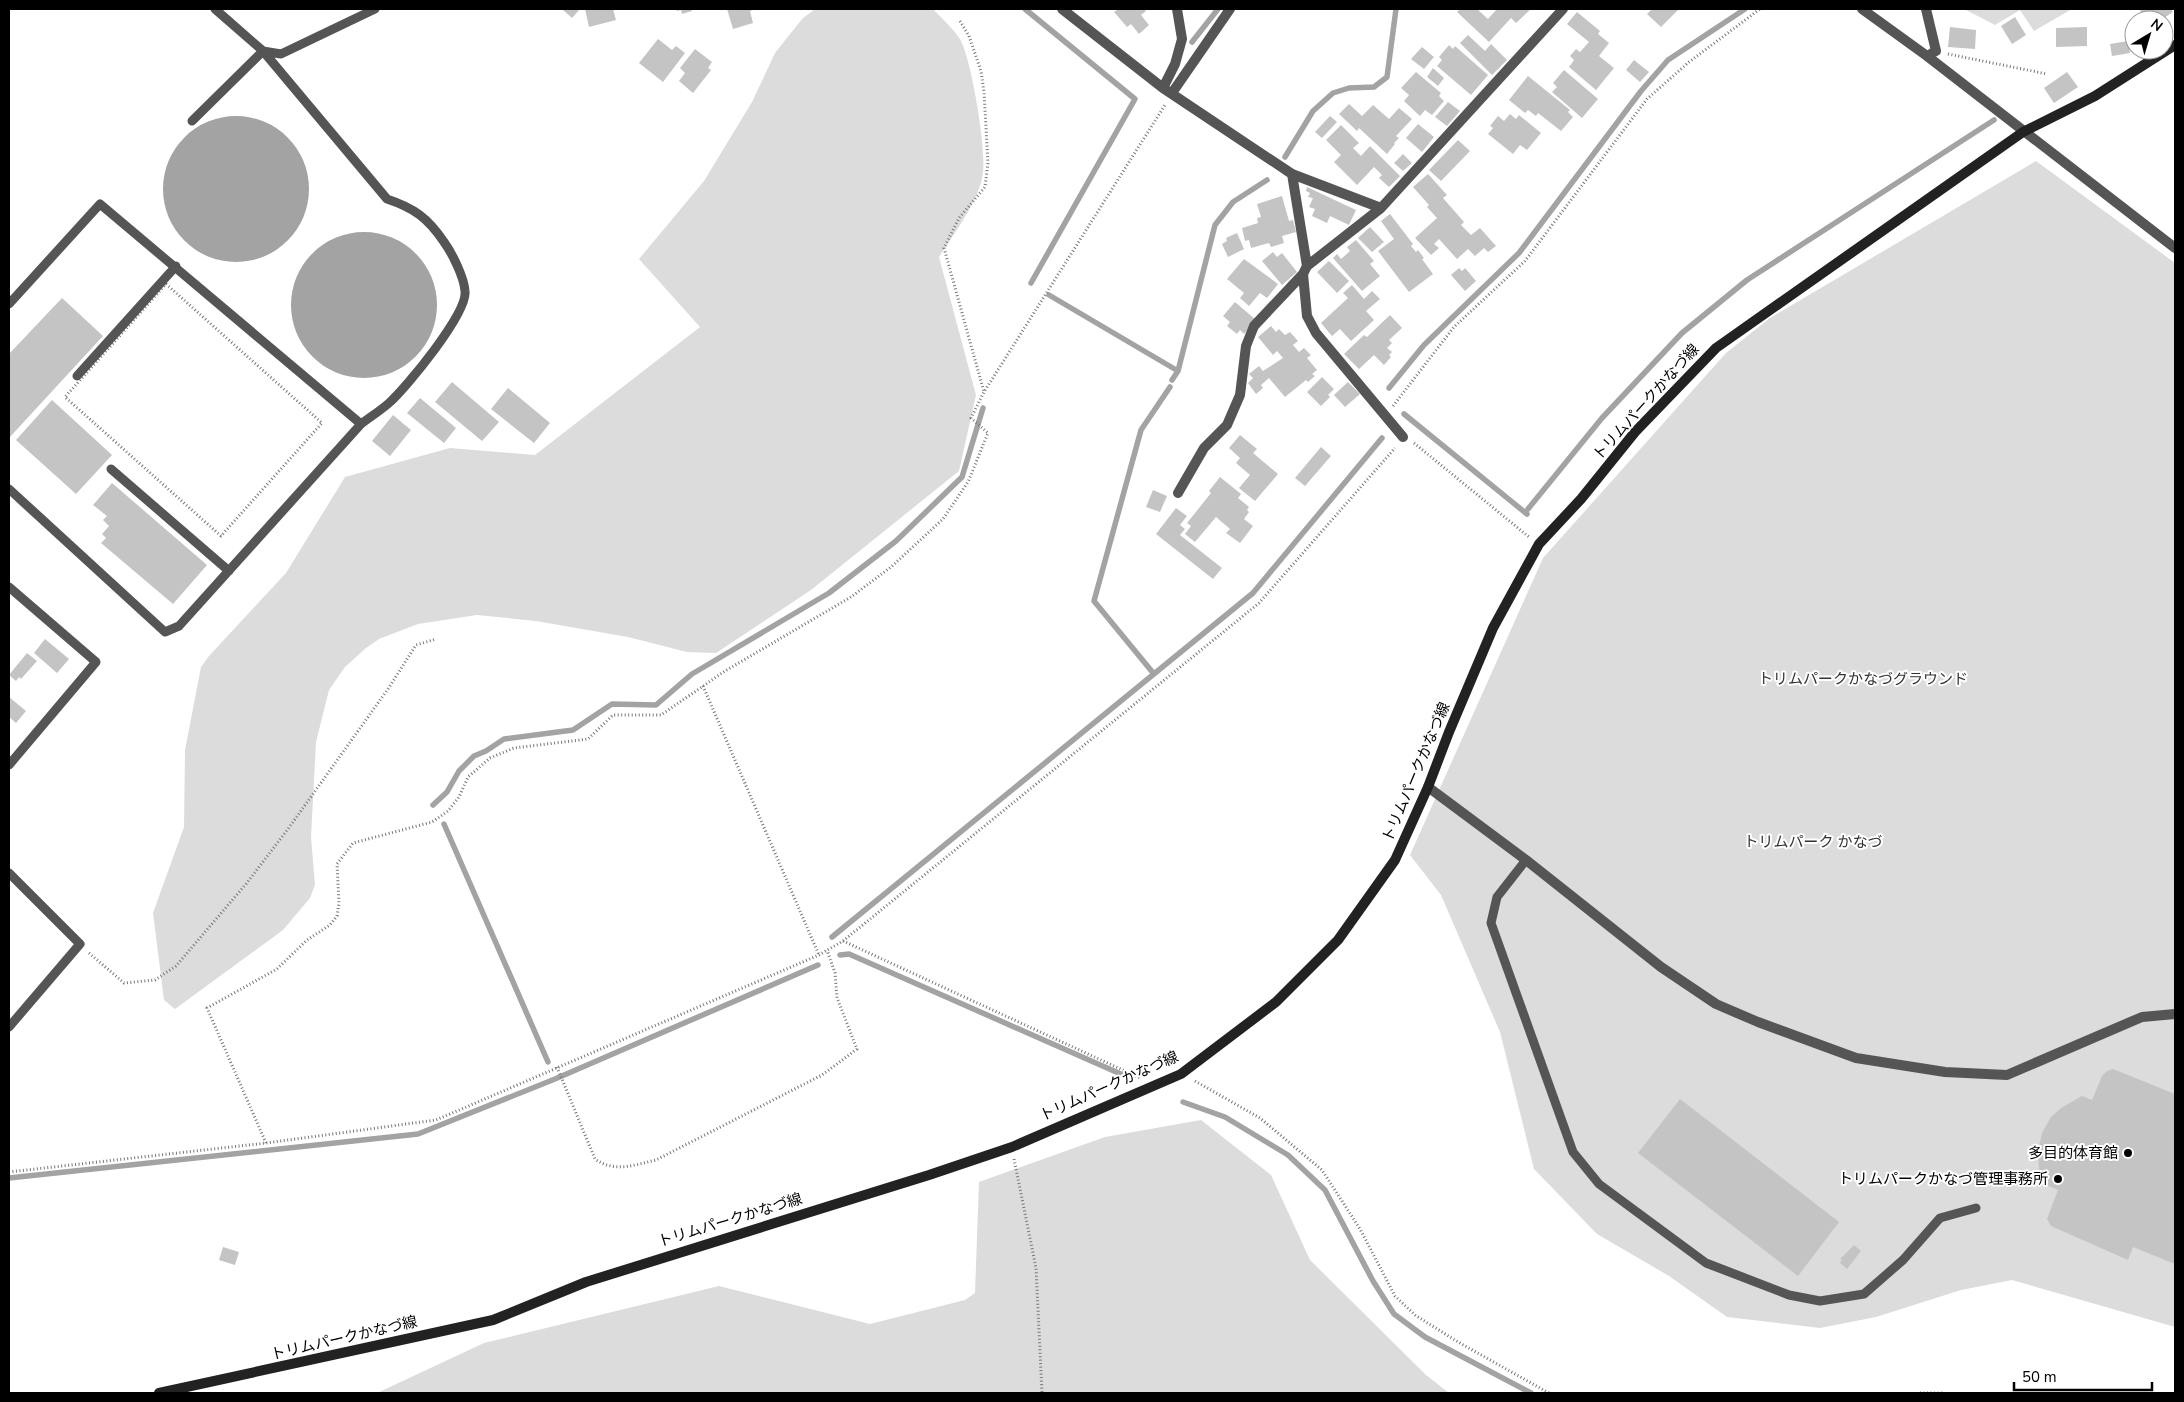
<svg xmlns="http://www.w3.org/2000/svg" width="2184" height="1402" font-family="'Nunito Sans','Noto Sans JP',sans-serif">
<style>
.green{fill:#dcdcdc}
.water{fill:#a3a3a3}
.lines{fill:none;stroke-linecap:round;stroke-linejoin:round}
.stream{stroke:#a3a3a3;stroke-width:5.5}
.building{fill:#c4c4c4}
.path{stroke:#777;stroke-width:3;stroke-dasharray:1 2.5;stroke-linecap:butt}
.lane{stroke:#555;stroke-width:9}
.street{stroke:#555;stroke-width:10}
.secondary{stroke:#222;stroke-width:10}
.poi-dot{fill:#000;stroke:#fff;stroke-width:2}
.labels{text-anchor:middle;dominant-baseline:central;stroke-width:4;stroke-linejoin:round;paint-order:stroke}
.street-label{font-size:15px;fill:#000;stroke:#fff}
.park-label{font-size:15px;fill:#333;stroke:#fff}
.poi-label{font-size:15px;fill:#000;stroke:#fff;text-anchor:end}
</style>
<rect width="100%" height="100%" fill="#fff"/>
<path class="green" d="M815,9H933C942,19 954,29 961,41C972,63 986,148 983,172C981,198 953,235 939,257L976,395L959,471L811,590L716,653L687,652L628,637L536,621L477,615L418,624L379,639L366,648L345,667L329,690L316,742L311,837L315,885L310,898L283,930L175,1009L164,1000L153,913L184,827L185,750L201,667L209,656L286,573L345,477L450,448L535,455L700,327L639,259L704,181L752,102L775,53L802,19Z
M1964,9H2072L2034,31L2020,10L1995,25Z
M2036,161L2175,263V1327L2012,1280L1961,1290L1876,1317L1820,1328L1727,1317L1669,1276L1597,1234L1534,1169L1500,1032L1441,895L1410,855L1543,558L1726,353L1770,318Z
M1201,1120L1271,1175L1310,1260L1426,1375L1449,1393H377L484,1343L719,1286L870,1324L965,1300L975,1293L979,1182L1105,1137Z"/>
<path class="water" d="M163 189a73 73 0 1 1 146 0a73 73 0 1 1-146 0Z
M291 305a73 73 0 1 1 146 0a73 73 0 1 1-146 0Z"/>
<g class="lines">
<path class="stream" d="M1025,9L1135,99L1031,283
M1192,42L1218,9
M1285,157L1313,111L1333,93L1349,88L1374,87L1387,77L1396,9
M1049,295L1178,371L1172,380
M1178,371L1215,225L1233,202L1267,180
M1389,388L1424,345L1519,253L1641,91L1668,60L1745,9
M1404,414L1527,514
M1528,509L1602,418L1682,333L1747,280L1994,120
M1154,674L1094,601L1141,430L1170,387
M433,805L447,792L459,771L474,756L486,751L504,739L573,730L612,704L656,705L692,674L829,593L896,541L962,477L983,408
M444,824L548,1062
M832,937L1253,593L1382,438
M840,955L849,954L1123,1075
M1183,1102L1225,1117L1288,1155L1325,1190L1373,1281L1394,1314L1425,1337L1531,1393
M9,1178L418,1134L555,1079L818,965"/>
</g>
<path class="building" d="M562,9H580L572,18Z
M585,9H613L616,20L589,27Z
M676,9H691L692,11L682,14L681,10L677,11Z
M727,9H756L750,11L753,23L733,29Z
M1119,9H1144L1146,11L1141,15L1149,25L1139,34L1131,24L1127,27L1114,12Z
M1460,9H1477L1488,19L1497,9H1531L1516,23L1511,18L1489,42L1457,12Z
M1652,9H1679L1661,27L1647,14Z
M2139,9H2171L2173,12L2161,20H2147Z
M1577,12L1600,31L1598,34L1609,43L1599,56L1614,68L1596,90L1569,67L1574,60L1570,56L1576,49L1580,52L1589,42L1567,24Z
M2015,17L2026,35L2012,44L2001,26Z
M1950,27L1976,30L1975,49L1948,47Z
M2087,27V46L2056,47V28Z
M1468,35L1485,51L1491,44L1507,60L1492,75L1460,43Z
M658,39L672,50L676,46L685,53L663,82L639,63Z
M2128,41L2130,53L2112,56L2110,44Z
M1449,45L1453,49L1455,46L1488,75L1471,95L1437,66L1442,60L1439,57Z
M1422,47L1434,57L1424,69L1411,59Z
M695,49L712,62L708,68L711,70L693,93L679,81L685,73L680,68Z
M1634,60L1649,72L1640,82L1626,70Z
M1433,68L1444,78L1438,86L1427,77Z
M1564,70L1598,99L1582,118L1552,92L1557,87L1553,83Z
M1416,72L1441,93L1439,96L1444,101L1432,115L1425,110L1420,116L1404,101L1409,95L1401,88Z
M2067,72L2078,87L2054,103L2044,88Z
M1528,76L1570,110L1568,112L1573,117L1561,131L1538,113L1536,116L1528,110L1525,113L1509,100Z
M1448,102L1460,111L1447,126L1435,117Z
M1349,104L1362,116L1373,105L1389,119L1399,108L1412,119L1396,136L1399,138L1394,143L1395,144L1387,154L1359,128L1357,131L1339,114Z
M1510,114L1516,119L1519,115L1541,133L1527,150L1520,145L1513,154L1488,134L1493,128L1490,126L1498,116L1504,121Z
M1330,116L1337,122L1322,138L1315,132Z
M1418,124L1434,137L1422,152L1406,138Z
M1341,125L1359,143L1353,148L1361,156L1370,146L1400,176L1389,187L1379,178L1382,175L1374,167L1357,185L1334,162L1341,155L1326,140Z
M1458,140L1470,151L1441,181L1429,170Z
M1403,154L1412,163L1403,171L1394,163Z
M1428,174L1447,195L1443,198L1464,222L1461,225L1471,235L1480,228L1496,246L1488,252L1484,248L1475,256L1468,249L1457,259L1439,239L1434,244L1439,248L1431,255L1415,238L1437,218L1427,207L1429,205L1413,187Z
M1307,187L1356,210L1349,225L1330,216L1327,223L1312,216L1315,209L1309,207L1313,198L1308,197L1310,193L1306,191Z
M1282,196L1289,221L1293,220L1296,232L1282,236L1284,243L1271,247L1269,243L1251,248L1249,240L1245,241L1242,228L1258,223L1257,218L1261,217L1257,204Z
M1390,214L1413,244L1411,246L1416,252L1418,250L1424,258L1422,259L1433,274L1409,292L1378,251L1394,239L1381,221Z
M1370,227L1384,242L1372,252L1358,238Z
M1237,233L1244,249L1228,257L1222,244L1227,241L1226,238Z
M1356,240L1374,261L1370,264L1380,276L1362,291L1333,258L1337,254L1341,259L1350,251L1347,247Z
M1273,252L1277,257L1282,253L1297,272L1282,285L1262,261Z
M1244,259L1278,284L1267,298L1260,293L1249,306L1240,298L1244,293L1227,279Z
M1329,261L1349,281L1337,293L1317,272Z
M1459,268L1462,271L1465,268L1476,281L1465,291L1451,275Z
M1352,285L1364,299L1372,291L1380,299L1366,311L1374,320L1351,341L1340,329L1332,336L1321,323L1348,298L1343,293Z
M62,298L103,336L9,438V354Z
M1235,302L1256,320L1244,334L1240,330L1237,334L1227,326L1230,322L1223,316Z
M1390,315L1402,328L1389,340L1392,343L1387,348L1392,352L1389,355L1391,357L1384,365L1374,355L1359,369L1344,354L1364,335L1367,337Z
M1271,326L1276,332L1279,329L1285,335L1290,332L1298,341L1293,345L1299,352L1304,348L1311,355L1307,358L1317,370L1312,374L1315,376L1308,382L1306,380L1285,397L1269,378L1261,385L1263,388L1256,394L1248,383L1253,378L1249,374L1259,366L1263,371L1283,358L1277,351L1273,355L1258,337Z
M1322,377L1334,389L1328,395L1330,397L1321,406L1307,392Z
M452,382L499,422L482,441L435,402Z
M1348,382L1360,394L1345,407L1334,395Z
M508,388L550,423L534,443L491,409Z
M420,398L456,428L444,443L407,413Z
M52,400L112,455L76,494L16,440Z
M393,415L411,430L390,456L372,441Z
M1240,435L1257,449L1253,453L1278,474L1255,501L1239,488L1250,475L1236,463L1240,458L1229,448Z
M1321,447L1331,456L1305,486L1295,478Z
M1220,477L1241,494L1238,498L1249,507L1247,510L1249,512L1244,519L1253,526L1240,543L1226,533L1230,529L1216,517L1195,542L1185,534L1191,526L1187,523L1211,493L1209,491Z
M112,483L207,565L173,604L101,543L106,538L102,534L109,526L103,520L107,516L93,505Z
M1153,490L1167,496L1160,512L1146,507Z
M1176,508L1187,516L1180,525L1185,529L1180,535L1222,568L1213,579L1156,534Z
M45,639L69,659L57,673L34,653Z
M27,653L37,661L21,679L19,677L16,681L9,675Z
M9,697L26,711L16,723L9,717Z
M2113,1069L2175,1094V1264L2133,1247L2128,1260L2051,1226L2047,1219L2058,1190L2044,1184L2039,1169L2038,1151L2042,1133L2051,1117L2061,1108L2082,1096L2092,1100L2102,1076L2107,1071Z
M1680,1099L1839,1222L1798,1276L1638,1153Z
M1854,1245L1861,1251L1847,1269L1840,1263L1842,1260L1840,1259Z
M223,1247L239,1252L235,1265L219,1260Z"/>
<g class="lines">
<path class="path" d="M960,21L969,36L981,71L984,92L988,163L985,187L959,218L944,248L984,392
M1948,54L2047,74
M166,284L322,423L221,536L65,397Z
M1393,406L1454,327L1525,261L1647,99L1689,62L1760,9
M1414,443L1529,537
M703,686L819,955
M843,941L1140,1078
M89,953L124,983L155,980L176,966L246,884L288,829L388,689L416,645L436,639
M557,1067L595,1159C615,1173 634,1165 656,1160L822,1075L857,1049L837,998L835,973L827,950
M1195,1081L1260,1118L1322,1170L1360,1229L1395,1296L1415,1315L1458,1342L1549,1393
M266,1143L207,1008L277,969L307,940L330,925L337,916L339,903L337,864L353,843L432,822L448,811L459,797L468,777L490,758L514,748L588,739L613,715H661L725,671L851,597L891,567L943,519L968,482L988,433L971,418L984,392L1165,105
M1014,1159L1036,1268L1042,1393
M9,1172L266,1143L436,1120L819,955L843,941L1259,603L1395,448
M1920,1393H1942"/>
<path class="lane" d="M215,9L263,51L281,54L375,9
M9,304L100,204L361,424
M77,376L176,266
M111,469L229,571
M9,489L165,632L179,626L361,424C370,417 380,411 389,403C406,388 468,313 465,291C464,277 452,253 444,242C428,218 414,208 387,199L263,51L192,121
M9,587L96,662L9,765
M1526,860L1497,897L1491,923L1573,1152L1599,1184L1706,1263L1789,1295L1820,1301L1864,1294L1903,1260L1940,1218L1976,1208
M9,873L80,944L9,1027"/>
<path class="street" d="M1062,9L1163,88L1292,174L1381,208L1563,9
M1862,9L1927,56L2175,248
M1926,9L1936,51L1927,56
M1163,88L1175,64L1182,39L1177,9
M1172,93L1230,9
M1307,266L1381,208
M1303,274L1307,316L1316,333L1403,437
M1178,493L1204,448L1227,425L1240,395L1246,346L1254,326L1303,274L1307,266L1292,174
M1428,787L1526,860L1661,967L1716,1004L1758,1022L1856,1058L1945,1072L2007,1075L2142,1017L2175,1014"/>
<path class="secondary" d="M159,1393L493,1320L586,1282L929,1175L1012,1147L1181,1074L1276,1002L1338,940L1395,860L1428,787L1449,732L1493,628L1539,544L1581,499L1635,432L1716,348L2023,132L2095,96L2175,45"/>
</g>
<g class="poi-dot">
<circle cx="2128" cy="1153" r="5"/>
<circle cx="2058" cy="1179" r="5"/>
</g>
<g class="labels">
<g class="street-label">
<text transform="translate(1646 402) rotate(-48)">トリムパークかなづ線</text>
<text transform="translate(1416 772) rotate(-67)">トリムパークかなづ線</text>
<text transform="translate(1109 1086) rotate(-24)">トリムパークかなづ線</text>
<text transform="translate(730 1220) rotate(-17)">トリムパークかなづ線</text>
<text transform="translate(344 1338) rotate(-13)">トリムパークかなづ線</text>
</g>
<g class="park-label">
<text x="1863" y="679">トリムパークかなづグラウンド</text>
<text x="1813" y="842">トリムパーク かなづ</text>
</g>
<g class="poi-label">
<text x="2118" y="1153">多目的体育館</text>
<text x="2048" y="1179">トリムパークかなづ管理事務所</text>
</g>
</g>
<rect width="2184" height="1402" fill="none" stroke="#000000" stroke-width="20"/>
<g transform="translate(2149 35) rotate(38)"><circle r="24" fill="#ffffff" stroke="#999999"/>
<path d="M0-4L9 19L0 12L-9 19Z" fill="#000000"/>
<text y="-8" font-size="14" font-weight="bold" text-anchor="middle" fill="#000000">N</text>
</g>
<path d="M2014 1382v8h138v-8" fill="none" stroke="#000000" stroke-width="2.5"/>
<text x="2022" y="1382" font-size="15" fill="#000000" stroke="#ffffff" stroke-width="4" paint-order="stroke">50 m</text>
</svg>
